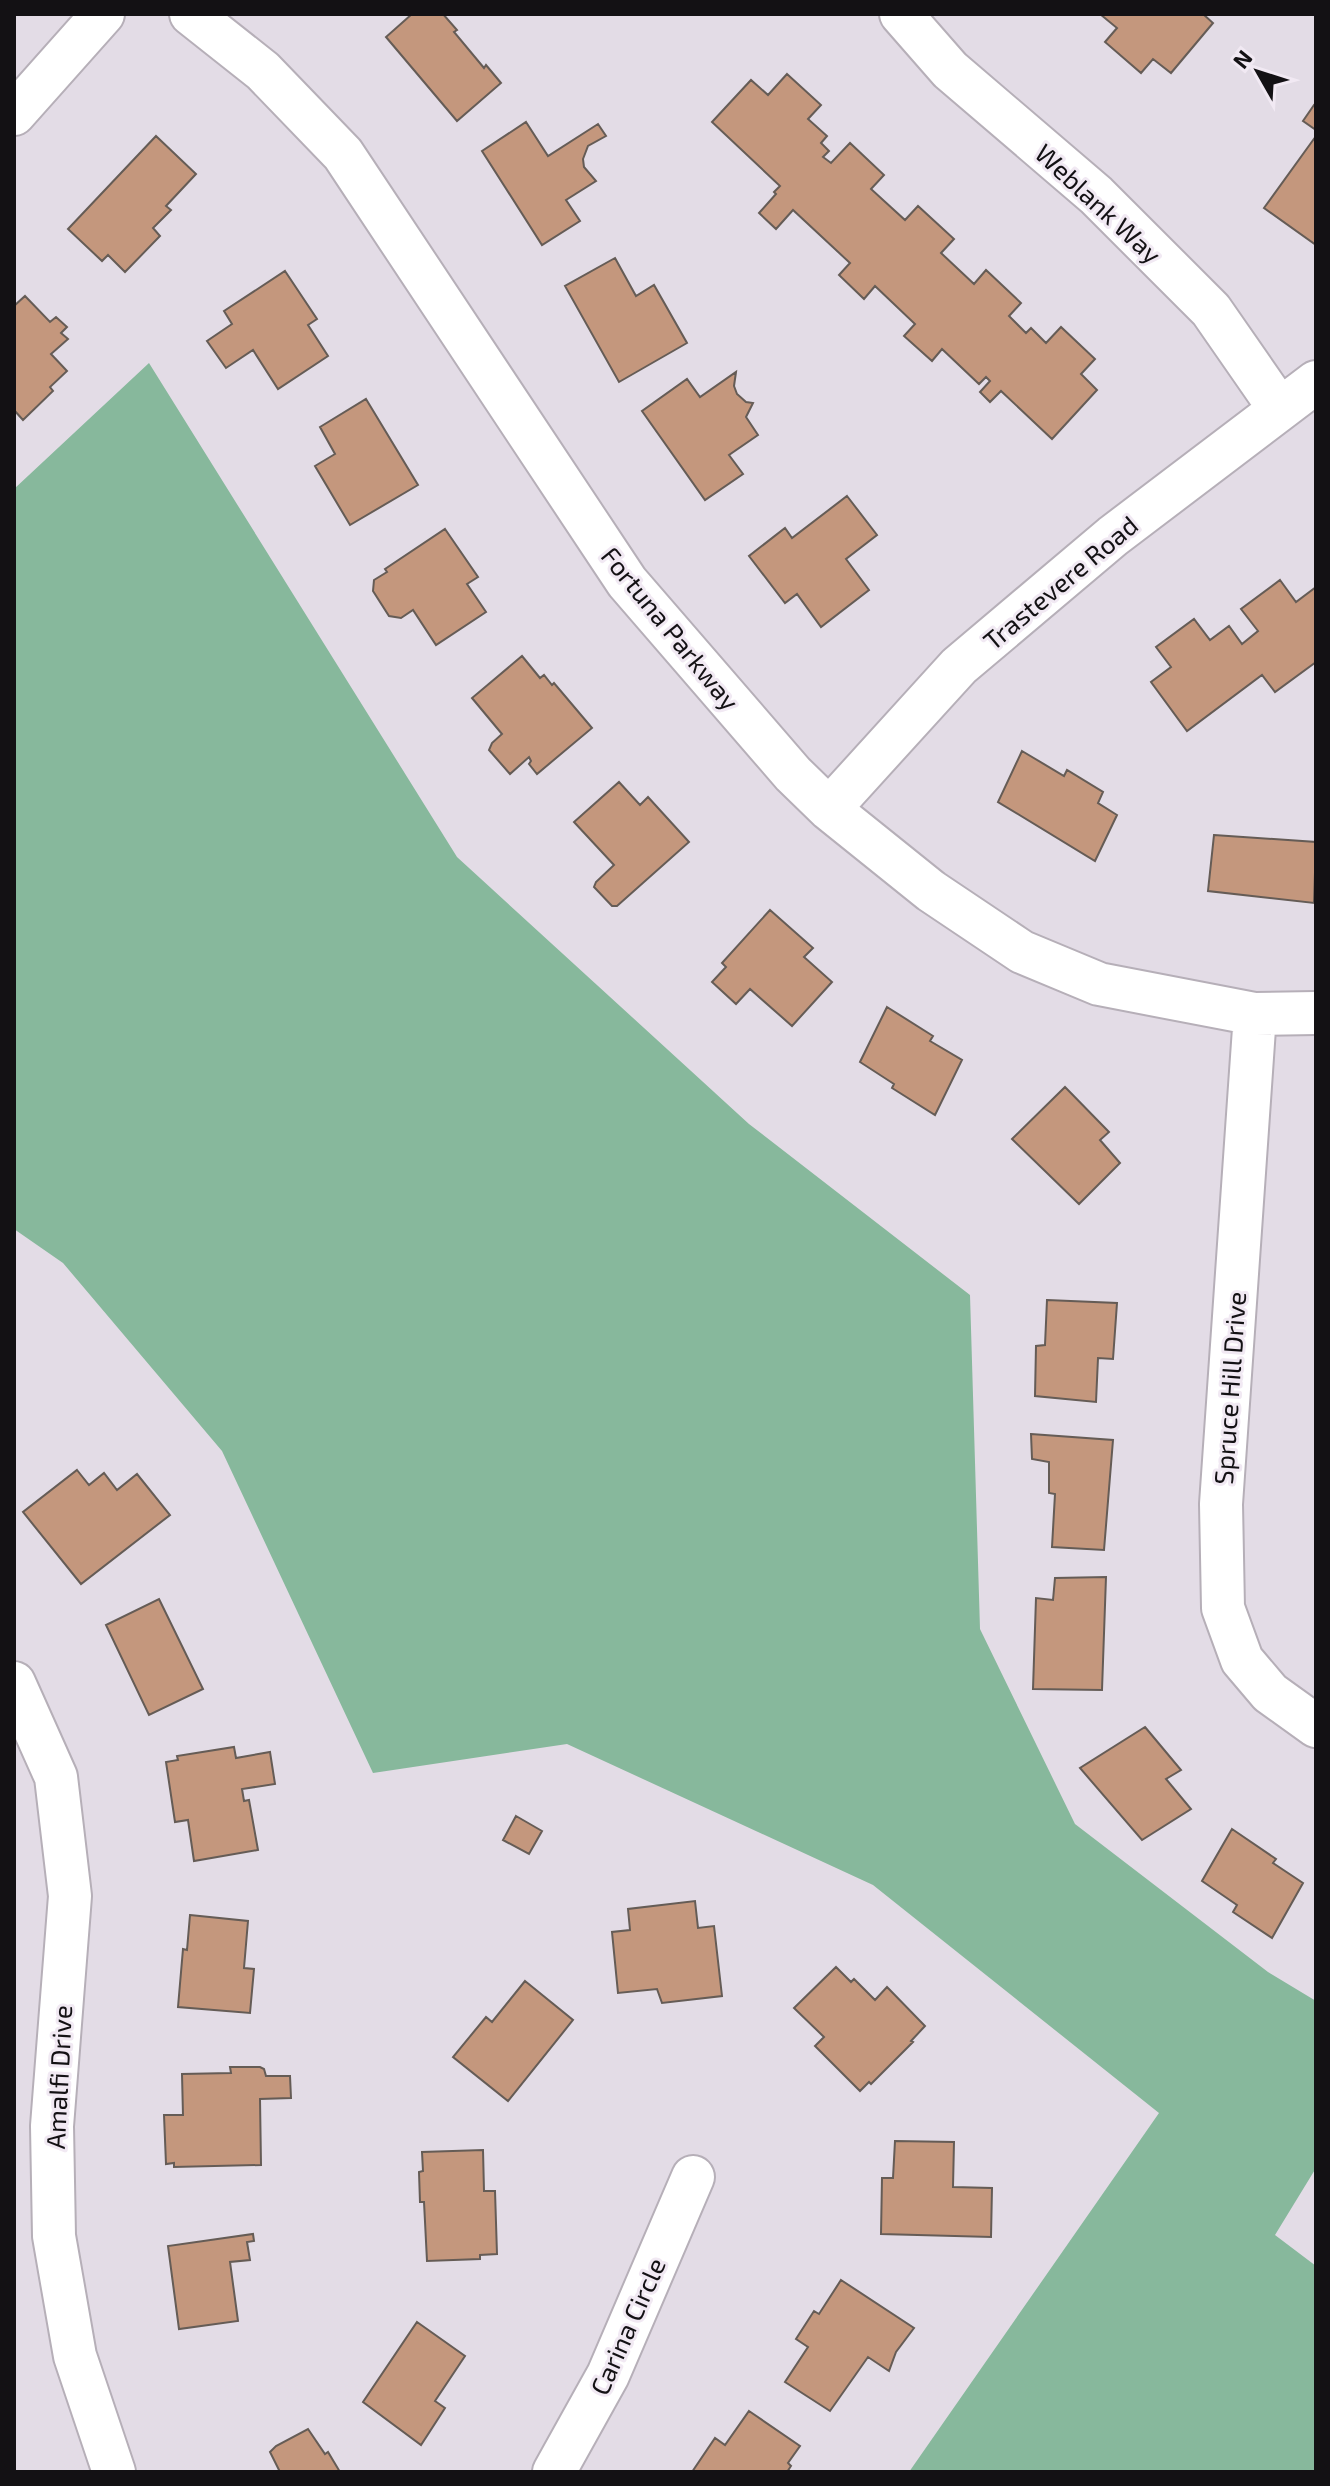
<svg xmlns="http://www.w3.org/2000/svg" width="1330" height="2486" font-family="'Exo 2',sans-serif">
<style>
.forest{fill:#87b89c}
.building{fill:#c4977d;stroke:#655c56;stroke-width:2}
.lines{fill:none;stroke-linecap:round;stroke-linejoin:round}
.street-casing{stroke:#b6afb8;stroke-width:46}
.street{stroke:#fff;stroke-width:42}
.labels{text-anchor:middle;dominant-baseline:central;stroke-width:6;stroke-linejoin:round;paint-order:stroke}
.street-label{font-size:26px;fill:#131114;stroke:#f1e9f3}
</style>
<rect width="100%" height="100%" fill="#e3dce6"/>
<path class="forest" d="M149,363L457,857L749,1124L970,1295L980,1629L1075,1824L1268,1972L1316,2001V2168L1275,2235L1316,2266V2472H909L1159,2113L873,1885L567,1744L373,1773L222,1451L63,1263L14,1229V489Z"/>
<path class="building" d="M412,14H443L457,30L454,32L484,68L486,65L501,83L457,121L386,37Z
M1100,14H1203L1213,23L1171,73L1153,59L1141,73L1105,42L1117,28Z
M787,74L821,105L808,119L827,136L821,143L829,151L823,157L831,163L850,143L884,175L871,189L905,220L918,206L954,239L941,253L974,284L986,270L1021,303L1009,316L1026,333L1031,328L1046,343L1061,327L1095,359L1081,374L1097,390L1052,439L1001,391L990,402L980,392L990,381L986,377L979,384L942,349L932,361L904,336L915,324L875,286L864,299L839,275L850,263L793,210L776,229L759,213L776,194L774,192L780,186L712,122L751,80L768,95Z
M1314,105L1316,106V130L1303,121Z
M526,122L548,156L598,124L606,136L588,146L583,159L584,167L596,181L566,200L580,221L542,245L482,151Z
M156,136L196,174L166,206L171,210L153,228L160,236L125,272L108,255L102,261L68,229Z
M1316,136V245L1264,208Z
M615,258L636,296L654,285L687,343L619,382L565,286Z
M285,271L317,319L308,325L328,356L278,389L253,350L226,368L207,341L232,324L224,311Z
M25,296L50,322L56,317L67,327L61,333L68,339L51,354L67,371L50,387L53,391L23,420L14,410V306Z
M736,372L734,386L737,394L746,402L753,403L746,417L758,435L729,455L743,474L705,500L642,411L687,379L700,397Z
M366,399L418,485L350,525L315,466L335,454L320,427Z
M847,496L877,535L846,559L869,590L821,627L797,594L785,603L749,556L785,528L792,538Z
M445,529L478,577L467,584L486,612L436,645L413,610L401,618L389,616L373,591L374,580L387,572L385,569Z
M1280,580L1296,602L1316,587V662L1275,692L1262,675L1187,731L1151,682L1171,667L1156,647L1194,619L1210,640L1229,626L1242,644L1258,631L1241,609Z
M522,656L540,678L544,675L552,685L554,683L592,728L537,774L529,764L531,761L529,757L510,774L489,750L492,743L502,734L472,698Z
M1022,751L1064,776L1067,770L1103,792L1098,803L1117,815L1095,861L998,802Z
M619,782L640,805L648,797L689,842L617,906H612L594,887L596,882L614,865L574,822Z
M1214,835L1316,842L1314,903L1208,891Z
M770,910L813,948L804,957L832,982L792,1026L750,989L736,1004L712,982L726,967L722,963Z
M887,1007L933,1036L930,1041L962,1060L935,1115L892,1088L894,1084L860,1062Z
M1065,1087L1109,1132L1100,1140L1120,1163L1079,1204L1012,1139Z
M1047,1300L1117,1303L1113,1359L1098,1358L1096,1402L1035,1396L1036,1346L1045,1345Z
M1031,1434L1113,1440L1104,1550L1052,1547L1055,1494L1049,1493V1462L1032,1459Z
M77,1470L89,1485L104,1473L117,1490L137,1474L170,1515L81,1584L23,1512Z
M1106,1577L1102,1690L1033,1689L1036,1598L1053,1600L1055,1578Z
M159,1599L203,1689L149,1715L106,1625Z
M1145,1727L1181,1770L1166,1779L1191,1809L1142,1840L1080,1768Z
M234,1747L236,1758L270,1752L275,1784L242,1789L244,1801L249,1800L258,1850L194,1861L188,1820L175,1822L166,1762L178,1760L177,1756Z
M516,1816L542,1831L529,1854L503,1840Z
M1232,1829L1276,1859L1273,1863L1303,1883L1272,1938L1233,1912L1237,1905L1202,1881Z
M695,1901L698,1928L714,1926L722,1996L662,2003L657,1989L618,1993L612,1932L630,1930L628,1909Z
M190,1915L248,1921L244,1968L254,1969L250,2013L178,2007L183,1949L187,1950Z
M836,1967L851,1982L854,1979L875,2000L887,1987L925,2026L911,2041L913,2042L871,2084L869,2082L860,2091L815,2046L824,2037L794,2008Z
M525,1981L573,2020L508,2101L453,2057L486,2017L492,2022Z
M230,2067H260L264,2069L266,2076H290L291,2098L260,2099L261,2165L174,2167V2163L166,2164L164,2115H183L182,2074L231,2073Z
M895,2141L954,2142L953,2187L992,2188L991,2237L881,2234L882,2178H893Z
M483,2150L484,2191H495L497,2254L480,2255V2259L427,2261L424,2202H420L419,2172L423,2171L422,2152Z
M253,2234L254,2241L247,2242L250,2260L230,2262L238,2321L179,2329L168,2246Z
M841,2280L914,2328L896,2352L889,2371L868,2357L830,2411L785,2382L808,2347L796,2339L814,2311L819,2314Z
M417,2322L465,2356L435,2401L445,2408L421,2445L363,2402Z
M749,2411L800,2446L788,2463L791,2466L787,2472H692L715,2438L725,2445Z
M308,2429L325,2454L328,2452L340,2472H280L270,2452L276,2446Z"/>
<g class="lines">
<defs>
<path id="street" d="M191,14L263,71L343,154L627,582L793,774L829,809L931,891L1022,952L1099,984L1255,1014L1316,1013
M901,14L950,70L1096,195L1211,310L1279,408
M14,114L103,14
M829,809L959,666L1113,536L1316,382
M1255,1014L1221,1504L1223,1608L1242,1660L1270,1693L1316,1726
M14,1683L56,1777L70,1896L52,2126L54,2236L75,2356L114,2472
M554,2472L608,2375L693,2177"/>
</defs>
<use href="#street" class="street-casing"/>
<use href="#street" class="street"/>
</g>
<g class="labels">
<g class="street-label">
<text transform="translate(1099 203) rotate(43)">Weblank Way</text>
<text transform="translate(1060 582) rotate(-40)">Trastevere Road</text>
<text transform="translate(671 628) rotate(51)">Fortuna Parkway</text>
<text transform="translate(1229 1388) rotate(-86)">Spruce Hill Drive</text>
<text transform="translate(58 2077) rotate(-87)">Amalfi Drive</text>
<text transform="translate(627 2326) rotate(-66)">Carina Circle</text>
</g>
</g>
<rect width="1330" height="2486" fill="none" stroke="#131114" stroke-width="32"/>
<g transform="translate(1258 72) rotate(309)" stroke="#f1e9f3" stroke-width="6" paint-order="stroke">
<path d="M0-6L14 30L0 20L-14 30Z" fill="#131114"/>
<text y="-12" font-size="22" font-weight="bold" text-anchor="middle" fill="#131114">N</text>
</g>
</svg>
